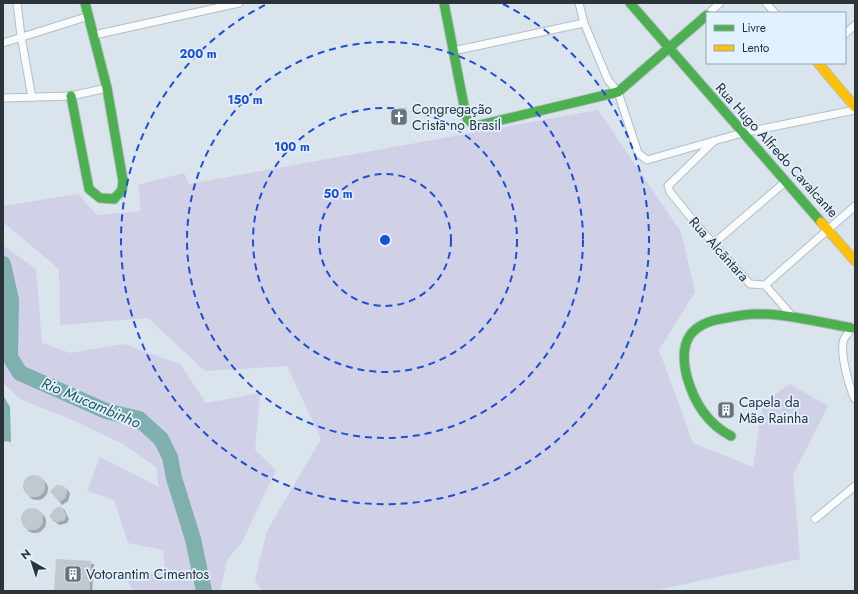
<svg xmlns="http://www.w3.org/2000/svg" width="858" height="594" font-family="Jost,sans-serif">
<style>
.green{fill:#d0d0e7}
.water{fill:#7fb0ae}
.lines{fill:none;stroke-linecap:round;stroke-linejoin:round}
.river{stroke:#7fb0ae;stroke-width:16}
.building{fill:#c2c8d0;filter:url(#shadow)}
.street-casing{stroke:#b5bec4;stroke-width:9}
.fast-casing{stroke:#b5bec4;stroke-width:11}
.slow-casing{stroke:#b5bec4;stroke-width:11}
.street{stroke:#f9fbfc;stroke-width:7}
.fast{stroke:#4caf50;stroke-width:9}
.slow{stroke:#ffc107;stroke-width:9}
.ring{fill:none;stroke:#1d4ed8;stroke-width:2;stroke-dasharray:7 5}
.labels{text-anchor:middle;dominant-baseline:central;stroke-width:3.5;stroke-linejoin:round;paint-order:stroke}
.poi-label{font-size:14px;fill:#2c343a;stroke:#e1f1ff;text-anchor:start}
.street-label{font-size:14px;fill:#2c343a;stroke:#e1f1ff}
.water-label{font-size:15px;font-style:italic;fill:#225a54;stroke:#e1f1ff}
.centre{fill:#1d4ed8;stroke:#e1f1ff;stroke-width:2}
.ring-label{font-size:12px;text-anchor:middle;font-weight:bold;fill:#1d4ed8;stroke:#e1f1ff;stroke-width:3.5;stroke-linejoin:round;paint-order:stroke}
</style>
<defs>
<filter id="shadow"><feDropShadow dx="3" dy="3" stdDeviation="0" flood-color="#0004"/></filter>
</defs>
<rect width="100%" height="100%" fill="#d9e4ed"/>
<path class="green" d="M598,110L681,232L695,292L659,350L693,443L753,467L763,403L790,384L828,406L793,475L800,559L653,591H262L255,580L267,531L321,439L287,366L205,371L148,318L60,325L59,269L3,222V206L78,194L97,215L141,211L138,185L184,173L189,184Z
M3,245L36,269L42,343L70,353L124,344L180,364L206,403L260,393L255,450L276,470L242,542L227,560L221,588L223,591H134L123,575L165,571L163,550L128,543L114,500L87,491L100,457L159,487L156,467L123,444L75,421L20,399L3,383Z"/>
<path class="water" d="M3,395L10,407L11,442L3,441Z"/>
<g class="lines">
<path class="river" d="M3,264L11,300L10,357L20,373L106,411L139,419L161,439L170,457L174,478L193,539L204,591"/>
</g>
<path class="building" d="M727,404L732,411L724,416L720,409Z
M23 486a11 11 0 1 1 22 0a11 11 0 1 1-22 0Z
M57,485L64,486L67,491L65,498L59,502L50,491Z
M61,506L66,516L64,520L57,522L49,517L54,509Z
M21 519a11 11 0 1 1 22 0a11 11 0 1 1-22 0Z
M56,559L91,561L89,591H54Z"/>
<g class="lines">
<defs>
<path id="street" d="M17,3L21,36L32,98
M579,3L584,23L608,80L618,92L638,153L647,160L742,133L855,110
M766,3L775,13
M709,13L720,3
M845,34L855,25
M94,35L239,3
M3,43L89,16
M453,51L584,23
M3,98L71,96L107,88
M714,141L668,186L670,192L701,230L750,284L765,285L794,318
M713,244L785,182
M765,285L855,206
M854,326C851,330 846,335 844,339C839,351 849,387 855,399
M815,519L855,486"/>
<path id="fast" d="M444,3L466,116L468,120L476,126L618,92L707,15
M630,3L821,222
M71,96L89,189L100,198L114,199L122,190L123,181L107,88L85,3
M731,436C708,424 694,402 687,377C678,341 690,323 726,318C736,316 746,314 756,314C788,314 820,322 852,328"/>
<path id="slow" d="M818,63L855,107
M821,222L855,261"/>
</defs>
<use href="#street" class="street-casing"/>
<use href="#fast" class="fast-casing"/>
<use href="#slow" class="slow-casing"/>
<use href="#street" class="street"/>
<use href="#fast" class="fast"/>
<use href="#slow" class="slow"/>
</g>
<g class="ring">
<circle cx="385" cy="240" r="66"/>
<circle cx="385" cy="240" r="132"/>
<circle cx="385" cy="240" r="198"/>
<path d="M503 4A264 264 0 1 1 267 4"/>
</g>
<defs>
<symbol id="church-square" viewBox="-11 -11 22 22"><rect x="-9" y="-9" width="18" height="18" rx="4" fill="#697279" stroke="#e1f1ff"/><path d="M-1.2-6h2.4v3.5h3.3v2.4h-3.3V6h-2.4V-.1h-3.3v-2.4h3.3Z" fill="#fff"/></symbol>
<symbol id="building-square" viewBox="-11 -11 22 22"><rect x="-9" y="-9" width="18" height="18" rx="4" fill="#697279" stroke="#e1f1ff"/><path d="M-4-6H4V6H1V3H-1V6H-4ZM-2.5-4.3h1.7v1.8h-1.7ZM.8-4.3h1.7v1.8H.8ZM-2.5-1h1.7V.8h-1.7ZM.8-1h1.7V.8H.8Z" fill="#fff"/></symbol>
</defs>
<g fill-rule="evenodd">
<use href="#church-square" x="389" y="107" width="20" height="20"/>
<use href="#building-square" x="716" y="400" width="20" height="20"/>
<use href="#building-square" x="63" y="564" width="20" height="20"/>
</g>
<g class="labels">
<g class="poi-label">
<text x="412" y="109">Congregação<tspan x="412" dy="16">Cristã no Brasil</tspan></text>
<text x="739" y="402">Capela da<tspan x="739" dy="16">Mãe Rainha</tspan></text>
<text x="86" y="574">Votorantim Cimentos</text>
</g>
<g class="street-label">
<text transform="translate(777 150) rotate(48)">Rua Hugo Alfredo Cavalcante</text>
<text transform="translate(719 249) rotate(48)">Rua Alcãntara</text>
</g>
<g class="water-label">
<text transform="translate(91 403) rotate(23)">Rio Mucambinho</text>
</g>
</g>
<circle cx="385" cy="240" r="6" class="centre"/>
<g class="ring-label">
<text x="198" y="58">200 m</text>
<text x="245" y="104">150 m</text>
<text x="292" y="151">100 m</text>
<text x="338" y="198">50 m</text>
</g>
<rect width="858" height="594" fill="none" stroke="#2c343a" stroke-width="8"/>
<rect x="706" y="12" width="140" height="52" fill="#e1f1ff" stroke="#99a5b0"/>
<rect x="714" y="25" width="20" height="6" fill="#4caf50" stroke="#99a5b0"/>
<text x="742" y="32" font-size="12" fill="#2c343a">Livre</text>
<rect x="714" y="45" width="20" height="6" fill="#ffc107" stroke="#99a5b0"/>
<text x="742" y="52" font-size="12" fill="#2c343a">Lento</text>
<g transform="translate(32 562) rotate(321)" stroke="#e1f1ff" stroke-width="3" paint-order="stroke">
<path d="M0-3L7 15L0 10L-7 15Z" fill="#2c343a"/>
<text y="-6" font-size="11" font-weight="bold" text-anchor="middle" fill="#2c343a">N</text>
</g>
</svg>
